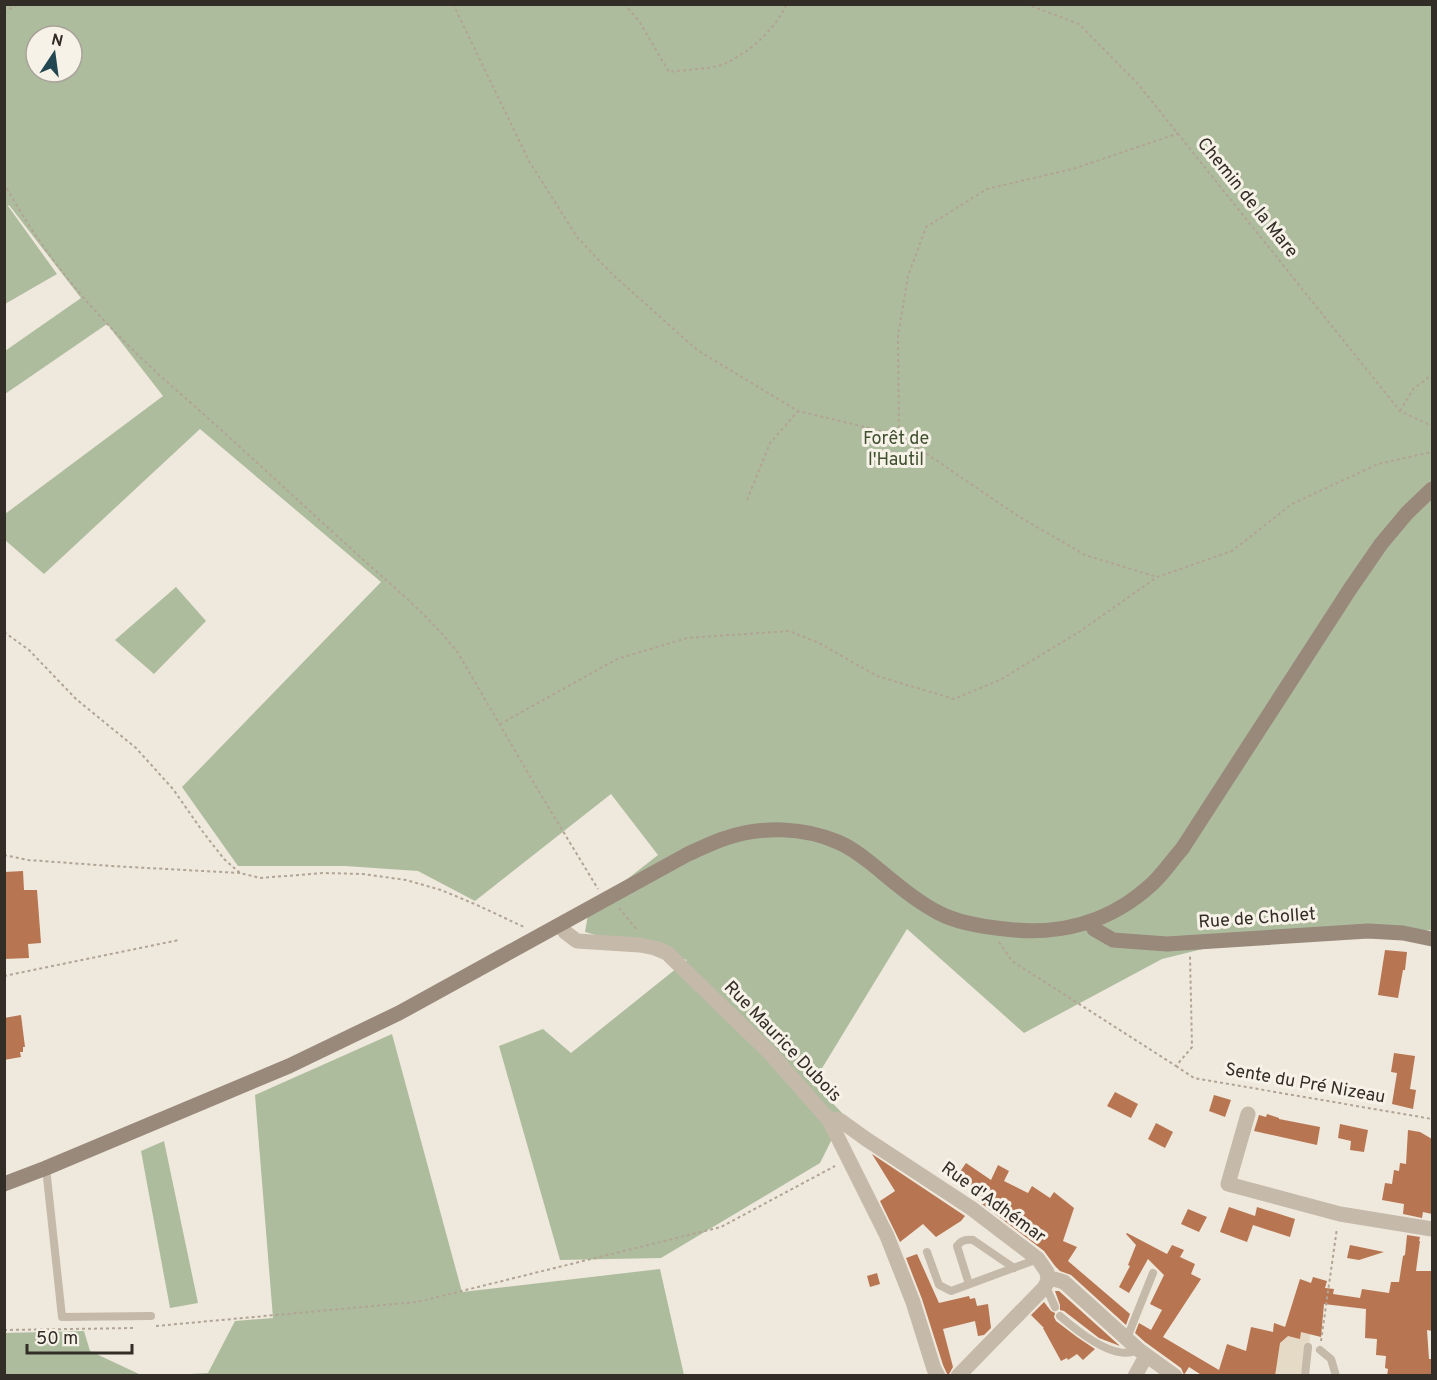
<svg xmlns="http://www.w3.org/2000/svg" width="1437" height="1380" font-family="Overpass,sans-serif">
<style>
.green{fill:#aebc9e;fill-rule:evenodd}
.plaza{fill:#e5dac5}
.building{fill:#b77651}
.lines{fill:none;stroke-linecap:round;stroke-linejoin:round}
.path{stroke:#b1a494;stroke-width:2;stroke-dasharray:3 3;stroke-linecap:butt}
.lane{stroke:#c5b9a9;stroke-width:8}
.street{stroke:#c5b9a9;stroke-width:15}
.secondary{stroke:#98897b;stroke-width:15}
.labels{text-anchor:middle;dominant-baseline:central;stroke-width:6;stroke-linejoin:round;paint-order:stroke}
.street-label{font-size:18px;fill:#332d28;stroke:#f7f2e8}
.park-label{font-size:18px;fill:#3f4f2f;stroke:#f7f2e8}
</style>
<rect width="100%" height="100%" fill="#efe8dc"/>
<path class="green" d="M5,5H1432V930L1227,943L1162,959L1024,1033L907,929L813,1083L844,1115L820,1163L661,1258L560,1260L499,1046L543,1029L571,1053L687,960L585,932L589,909L658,855L611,794L475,901L418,871L345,866H238L182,787L381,582L200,429L44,574L5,540V514L163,396L107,324L5,394V351L81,298L9,205L8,206L57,274L5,304ZM36,36H72V72H36Z
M176,587L206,621L154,674L115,640Z
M392,1034L462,1292L660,1269L684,1375H171L208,1373L235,1321L273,1318L255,1095Z
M164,1141L198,1303L170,1308L141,1151Z
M84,1331L90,1351L141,1375H5V1333Z"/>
<path class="plaza" d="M1274,1323L1310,1334L1309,1346L1312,1348L1308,1375L1268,1376Z"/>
<path class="building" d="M23,871L24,890H37L41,943L28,944L29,958L4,959V872Z
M1385,950L1407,952L1405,970H1403L1398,998L1378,995Z
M21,1015L25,1047H23V1052H20L21,1057L4,1060V1018Z
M1394,1053L1415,1056L1410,1089L1416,1090L1413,1109L1392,1104L1397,1073L1391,1072Z
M1115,1092L1138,1104L1131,1118L1107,1106Z
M1214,1095L1231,1100L1225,1117L1209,1111Z
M1267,1114L1279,1118V1119L1320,1127L1317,1145L1254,1131L1259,1115L1266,1117Z
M1156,1123L1173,1132L1165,1148L1148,1139Z
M1340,1124L1368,1130L1364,1152L1350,1150L1351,1141L1338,1138Z
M1408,1130L1420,1132L1432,1139V1214L1423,1212L1422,1218L1403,1214L1404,1204L1382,1200L1385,1183L1392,1184L1394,1170L1399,1171L1400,1163L1406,1164Z
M872,1154L965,1216L961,1221L936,1237L923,1224L900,1242L880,1201L895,1191Z
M966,1163L991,1180L998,1165L1009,1171L1004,1181L1028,1193L1032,1186L1050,1198L1054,1192L1074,1208L1063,1241L1077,1247L1068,1261L1130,1314L1126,1325L1071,1275L1060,1271L1055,1266L1044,1251L978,1201L983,1194L957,1176Z
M1229,1207L1255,1216L1257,1207L1295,1219L1290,1237L1253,1225L1247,1242L1220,1232Z
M1188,1209L1207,1217L1199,1232L1181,1224Z
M1127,1233L1167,1254L1172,1245L1184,1250L1180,1257L1195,1264L1191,1274L1201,1279L1163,1337L1219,1370L1227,1344L1246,1351L1251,1327L1273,1332L1274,1323L1285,1327L1300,1279L1311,1283L1313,1277L1327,1281L1325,1288L1334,1289L1333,1294L1360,1298L1362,1289L1389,1293L1391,1282H1399L1403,1256L1405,1255L1407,1235L1420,1237L1419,1241H1420L1416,1271H1432V1331L1427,1330L1429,1359H1432V1376H1387L1388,1369L1385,1368L1386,1356L1376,1355L1377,1339L1365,1338L1366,1309L1324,1304L1321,1337L1301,1332L1300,1339L1288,1336L1280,1343L1275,1376H1203L1189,1367L1184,1375L1181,1368L1145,1342L1135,1333L1139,1323L1151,1330L1162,1310L1150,1304L1164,1275L1148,1259L1129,1293L1119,1287L1130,1266L1128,1265L1136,1245L1126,1234Z
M1350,1245L1384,1252L1359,1260L1347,1258Z
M917,1254L939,1303L969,1296L970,1299L975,1298L977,1306L988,1304L991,1328L984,1335L978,1336L975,1321L943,1329L953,1367L948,1376L943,1365L922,1299L906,1258Z
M877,1273L880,1284L870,1287L867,1276Z
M1055,1291H1059L1120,1346L1099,1338L1064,1311L1060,1310V1305Z
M1044,1302L1051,1311L1055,1313L1054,1317L1056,1321L1077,1337L1095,1349L1083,1360L1077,1354L1068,1360L1067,1358L1061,1361L1043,1328H1044L1031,1315Z"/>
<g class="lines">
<path class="path" d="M453,4L529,161L577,237L611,273L697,350L798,411L899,435L1018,516L1085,555L1157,577
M624,4L639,21L669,72C683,70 709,69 721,65C748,54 774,31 787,4
M1026,4L1079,24L1138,84L1400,411L1432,426
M4,12L18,4
M4,183C35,241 76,293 122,339C153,371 187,399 219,428C262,467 304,506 347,545C385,580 426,612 458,653L535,785L598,889
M1400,411L1414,388L1432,375
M899,434L898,335L908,276L926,227L987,189L1076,168L1179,133
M747,500L770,443L798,411
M4,632L29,650L76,699L136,748L173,789L203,832L224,859L240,873L260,878L324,873L363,874L406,880L441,890L477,905L524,927
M500,724L617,659L687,638L789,631L819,643L877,676L954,699L1000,680L1079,632L1157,577L1232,551L1292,504L1378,464L1432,452
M4,855L28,860L111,866L240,873
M619,908L638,931
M999,942L1012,961L1176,1066L1192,1047L1190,956
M4,976L179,940
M1176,1066L1194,1078L1432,1119
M156,1326L417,1302L721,1227L835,1166
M4,1330L135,1328
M1321,1341L1337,1228"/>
<path class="lane" d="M46,1168L62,1317L151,1316
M927,1252L939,1285L951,1291L1038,1259
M969,1284L957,1246C961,1240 966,1239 973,1240L1014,1268
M1046,1287L1055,1307
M1060,1316C1075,1329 1100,1349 1119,1352C1126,1354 1132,1352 1139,1350
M1127,1338L1153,1273
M1320,1350L1331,1359L1336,1376
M1305,1376L1308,1347"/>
<path class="street" d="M560,925L565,932L577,941L640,945L655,948L667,953L770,1053L829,1120L887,1236L913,1302L934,1369L938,1376
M1248,1114L1228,1184L1340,1214L1432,1229
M829,1120L834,1119L841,1121L866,1139L971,1208L1038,1259L1047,1272L1048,1281L1054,1279L1064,1282L1139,1350L1175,1376
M958,1376L1044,1288L1048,1281
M1135,1376L1146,1356"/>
<path class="secondary" d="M1091,922L1094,929L1113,940L1167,944L1368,931L1403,933L1432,939
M4,1184L46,1168L289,1066L399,1013L688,854C700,849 713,842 726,838C762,826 803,827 838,842C850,847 862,856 872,864C893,881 914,900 939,913C956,922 985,927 1005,929C1060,936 1111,922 1152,884C1163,874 1172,860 1182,849L1350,589L1381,544L1407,513L1432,489"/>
</g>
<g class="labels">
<g class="street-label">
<text transform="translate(1247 198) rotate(51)">Chemin de la Mare</text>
<text transform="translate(1257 919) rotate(-4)">Rue de Chollet</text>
<text transform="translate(782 1042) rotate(46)">Rue Maurice Dubois</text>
<text transform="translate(1305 1084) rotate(10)">Sente du Pré Nizeau</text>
<text transform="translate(993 1203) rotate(36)">Rue d'Adhémar</text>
</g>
<g class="park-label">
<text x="896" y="439">Forêt de<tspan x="896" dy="21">l'Hautil</tspan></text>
</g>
</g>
<rect width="1437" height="1380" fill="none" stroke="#332d28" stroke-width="12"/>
<g transform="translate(54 54) rotate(13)"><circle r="28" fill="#f7f2e8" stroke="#a9a39b" stroke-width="1.5"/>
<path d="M0-4.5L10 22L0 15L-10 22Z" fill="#234750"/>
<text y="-9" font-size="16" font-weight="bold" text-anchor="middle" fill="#332d28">N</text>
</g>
<path d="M27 1344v9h105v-9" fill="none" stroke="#332d28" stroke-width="3"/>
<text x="36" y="1344" font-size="18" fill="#332d28" stroke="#f7f2e8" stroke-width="4.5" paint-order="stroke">50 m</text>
</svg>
